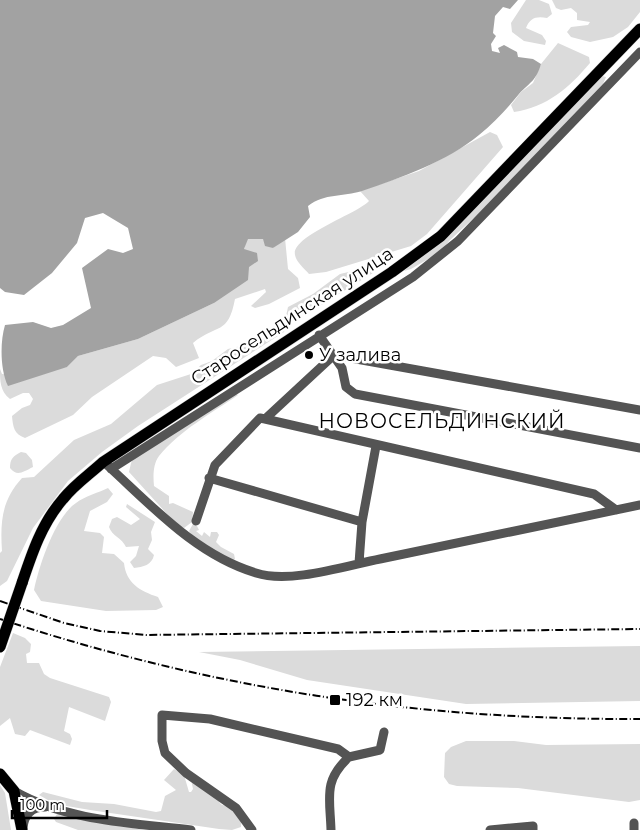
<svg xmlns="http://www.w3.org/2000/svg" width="640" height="830" font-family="Montserrat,sans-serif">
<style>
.green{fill:#dbdbdb}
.water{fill:#a2a2a2}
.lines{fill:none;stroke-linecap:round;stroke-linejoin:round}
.major-casing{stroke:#dbdbdb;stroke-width:12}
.minor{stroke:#545454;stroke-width:9}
.major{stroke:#000;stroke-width:11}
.rail{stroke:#000;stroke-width:2;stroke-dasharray:8 2.5 1 2.5;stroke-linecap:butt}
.major-bridge-casing{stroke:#dbdbdb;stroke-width:12;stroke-linecap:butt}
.major-bridge{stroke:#000;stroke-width:11}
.poi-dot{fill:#000;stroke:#fff;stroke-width:2}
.labels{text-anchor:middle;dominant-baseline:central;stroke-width:5;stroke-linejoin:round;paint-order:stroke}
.street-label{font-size:18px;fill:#000;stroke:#fff}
.poi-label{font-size:18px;fill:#000;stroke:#fff;text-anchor:start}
.quarter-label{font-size:20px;letter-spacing:1px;fill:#000;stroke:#fff}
</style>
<rect width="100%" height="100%" fill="#fff"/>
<path class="green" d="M526,0H539L549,4L552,14L547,18C536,16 530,18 526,28L542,35L546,41L545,45L524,41L512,32L511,23Z
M552,0H640V12L628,27L613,37L590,42L571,37L567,32L571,27L588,25L590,22L577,20V13L571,8L561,10L556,8Z
M558,43L589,57L590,63C569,88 547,107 514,112L511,105L521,92L533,83L541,64Z
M602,76L606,77L603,84L477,215L449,241L442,251L411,269L404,271Z
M490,132L497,135L503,147L427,234L411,246L326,272L309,274C305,269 296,262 295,255C291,236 357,214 369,201L360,191L419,171Z
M285,238L288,269L298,278L300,288L269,304L255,308L251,306L266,292L265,289L235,299C228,336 217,323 193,343L199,358L176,367L166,358L153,356L92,397L73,415L25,438C14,434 13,427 12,416L22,408L30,405L33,399L29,393H23L10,399C0,391 0,381 0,369L2,374L67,367L78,356L138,339L214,303L244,249L247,239H263L273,248Z
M365,268L376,271L323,304L293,318L286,316L288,307L313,294L340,274Z
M284,318L287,322L284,332L138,426L102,452L68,481L33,528L7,581L0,586V553L2,551C0,521 2,500 22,478L34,477L74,440L111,424L157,385L191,374L201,365L212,361L228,349L245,345L273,328Z
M235,393L238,395C212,413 179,431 159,456C153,464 153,476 154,486L169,496V504L173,503L193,512L192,522L184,528L177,525L129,472L131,463L135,456Z
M21,452L26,453L32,460L33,467C23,472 17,477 10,468C10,459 13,456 21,452Z
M108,488L113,494L107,502L90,511L84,531L100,533L104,537L102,553L114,554L124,563C126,583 140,591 158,597L163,607L156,610L106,611L41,601L34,590C39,566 55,517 76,503C85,496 98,493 108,488Z
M127,504L155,522L151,532L152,540L148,549L154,555C152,565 143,567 134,568L130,562L136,556L139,546L126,547C122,538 112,536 109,527L112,519L117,517L131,525L140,519L126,507Z
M193,524L197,526L199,530L196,531L202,536L204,532L210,537L211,532H217L219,535L216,542L221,547L234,554L235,559L232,561L194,538L189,531Z
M13,633L25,638L31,644L30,652L26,654L27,663H39L44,674L50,678L109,697L111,702L105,721L69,707L64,731L70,734L72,739L70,745L30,730L25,736L15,734L10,718L0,726V667Z
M640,646V701L466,704L307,680L240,660L199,652Z
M466,741H514L546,745L640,744V800L629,802L518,788L457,786L449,784L444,777L445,753L451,747Z
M174,769L184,775L189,792H191L193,789L191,779L220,797L219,802L222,805L230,806L242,813L241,827L232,830L219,829L90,810L55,804L39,795L43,792L82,802L114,804L156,812L161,811L165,796L176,790L164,780Z
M0,785L5,793L11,830H0Z
M57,814H62L143,830H78L56,822L54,819Z"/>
<path class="water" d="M0,0H518L510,9L503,7L495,16L493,33L496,36L491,44L492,51L500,53L498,48L504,45L517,52L518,57L533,59L541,64C536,81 530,82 519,94C507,109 494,123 479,135C448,161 400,178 362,191C343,197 325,193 308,206L310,217L298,232L273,248L265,246L263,239H248L244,249L257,253L258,261L249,267L248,280L214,303L138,339L78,356L67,367L8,386C0,369 0,342 5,325L33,322L51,328L63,325L91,308L82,268L108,249L123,253L133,249L128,228L103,213L85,218L77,243L52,273L24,295L5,292L0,288Z"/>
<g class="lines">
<defs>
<path id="major" d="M22,583C32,553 42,523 63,499C74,485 90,474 103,462L392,272L441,236L640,29
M0,774L14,791L22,830"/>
</defs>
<use href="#major" class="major-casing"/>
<path class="minor" d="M319,335L342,368L346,387L355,394L640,448
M334,355L265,419L594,494L616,510
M334,355L640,410
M107,465C152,506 196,555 256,573C290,584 345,566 380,559C467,541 553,523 640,505
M111,469L413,277L458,241L640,52
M209,478L362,522
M196,521L215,465L260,418L265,419
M359,563L362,522L376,446
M14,791C66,821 133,823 191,830
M634,823V830
M23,828C24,815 32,807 45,807
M252,830L236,808L186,773L165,753L162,741V715L210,719L338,749L349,757L380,750L384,732
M331,830C330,797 323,781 349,757
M490,830L533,826V830"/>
<use href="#major" class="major"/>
<path class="rail" d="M0,601L64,623L100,631L146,635L640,629
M0,619C212,689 417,720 640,719"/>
<defs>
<path id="major-bridge" d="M0,647L22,583"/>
</defs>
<use href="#major-bridge" class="major-bridge-casing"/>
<use href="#major-bridge" class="major-bridge"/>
</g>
<g class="poi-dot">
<circle cx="309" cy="355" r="5"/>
<rect x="329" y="694" width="12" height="12" rx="2.5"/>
</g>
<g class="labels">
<g class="street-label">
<text transform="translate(292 316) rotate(-33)">Старосельдинская улица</text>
</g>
<g class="poi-label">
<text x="319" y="355">У залива</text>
<text x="346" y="700">192 км</text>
</g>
<g class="quarter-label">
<text x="442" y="421">НОВОСЕЛЬДИНСКИЙ</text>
</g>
</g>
<path d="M12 810v8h95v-8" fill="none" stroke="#000000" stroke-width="2.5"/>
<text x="20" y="810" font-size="15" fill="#000000" stroke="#ffffff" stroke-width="4" paint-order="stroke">100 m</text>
</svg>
